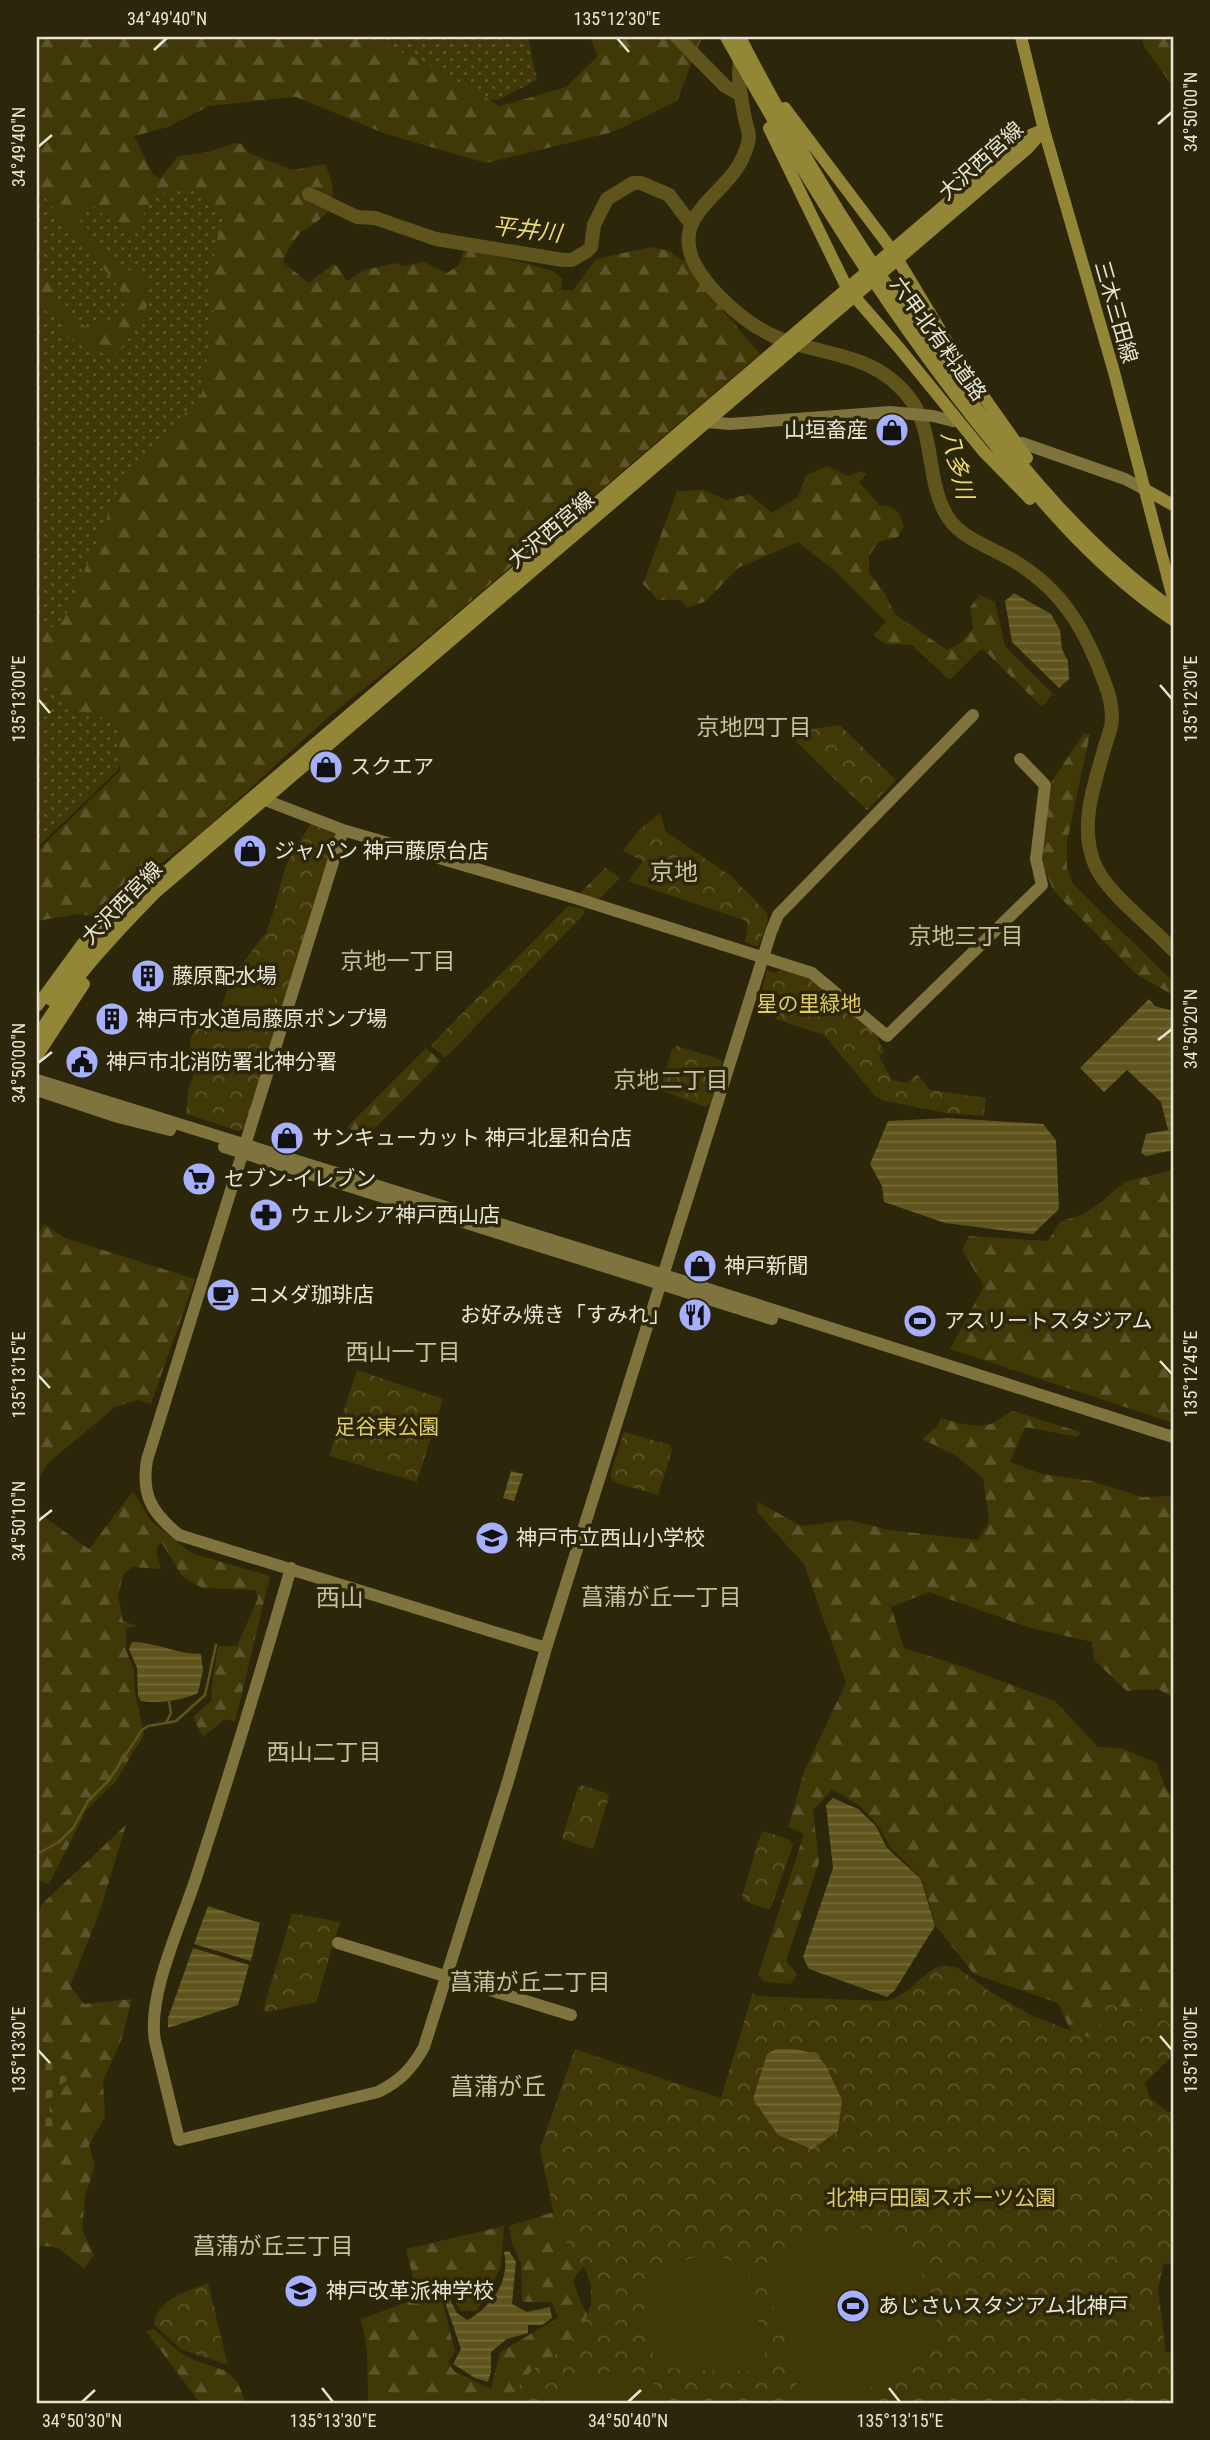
<svg xmlns="http://www.w3.org/2000/svg" width="1210" height="2440" font-family="'Roboto Condensed','Noto Sans JP',sans-serif">
<style>
.grass{fill:url(#grass-dots)}
.forest{fill:url(#forest-firs)}
.cemetery{fill:url(#cemetery-stones)}
.park{fill:url(#park-crowns)}
.pitch{fill:#413808}
.water{fill:url(#water-rules)}
.lines{fill:none;stroke-linecap:round;stroke-linejoin:round}
.stream{stroke:#5f541b;stroke-width:2.5}
.river{stroke:#5f541b;stroke-width:14}
.secondary{stroke:#7f743e;stroke-width:12}
.primary{stroke:#948637;stroke-width:12}
.ticks{fill:none;stroke:#e8e5d4;stroke-width:2.5}
.labels{text-anchor:middle;dominant-baseline:central;stroke-width:7;stroke-linejoin:round;paint-order:stroke}
.street-label{font-size:21px;fill:#e8e5d4;stroke:#2c260a}
.poi-label{font-size:21px;fill:#e8e5d4;stroke:#2c260a;text-anchor:start}
.park-label{font-size:21px;fill:#dfcb64;stroke:#2c260a}
.water-label{font-size:23px;font-style:italic;fill:#eeda73;stroke:#2c260a}
.neighbourhood-label{font-size:23px;fill:#c7c0a0;stroke:#2c260a}
.quarter-label{font-size:24px;fill:#c7c0a0;stroke:#2c260a}
.neatline{fill:none;stroke:#e8e5d4;stroke-width:2.5}
.ticks-label{font-size:18px;text-anchor:middle;fill:#e8e5d4}
</style>
<defs>
<pattern id="grass-dots" width="8" height="8" patternUnits="userSpaceOnUse" patternTransform="scale(1.75)"><rect width="8" height="8" fill="#413808"/><path d="M2 2h.1M6 6h.1" fill="none" stroke="#5c552b" stroke-width="1.8" stroke-linecap="round"/></pattern>
<pattern id="forest-firs" width="22" height="20" patternUnits="userSpaceOnUse" patternTransform="scale(1.75)"><rect width="22" height="20" fill="#413808"/><path d="M5 1l3.5 6h-7zM16 11l3.5 6h-7z" fill="#5c552b"/></pattern>
<pattern id="cemetery-stones" width="16" height="16" patternUnits="userSpaceOnUse" patternTransform="scale(1.75)"><rect width="16" height="16" fill="#413808"/><path d="M2 7V4a2 2 0 0 1 4 0v3zM10 15v-3a2 2 0 0 1 4 0v3z" fill="#5c552b"/></pattern>
<pattern id="park-crowns" width="20" height="18" patternUnits="userSpaceOnUse" patternTransform="scale(1.75)"><rect width="20" height="18" fill="#413808"/><path d="M2 6a3 3 0 1 1 6 0M12 15a3 3 0 1 1 6 0" fill="none" stroke="#5c552b"/></pattern>
<pattern id="water-rules" width="6" height="5" patternUnits="userSpaceOnUse" patternTransform="scale(1.75)"><rect width="6" height="5" fill="#5f541b"/><path d="M0 2.5h6" fill="none" stroke="#766c3b"/></pattern>
</defs>
<rect width="100%" height="100%" fill="#2c260a"/>
<path class="grass" d="M37,37H528L537,80L498,100L203,72L105,100L138,193L238,169L265,220L138,684L118,770L37,848Z"/>
<path class="forest" d="M37,37H368L424,62L500,106L566,87L598,56L590,37H702L677,101L613,132L486,163L386,134L296,97L209,106L168,127L134,136L152,173L160,179L178,156L208,152L235,143L242,144L249,153L293,170L325,164C334,185 339,205 319,220C313,225 306,228 300,233C292,242 287,251 283,262L309,283L333,264L337,266L347,281L364,270L396,263L403,266L424,262L447,273L459,265L465,247L553,271L563,279L561,290H573L596,259L651,247L670,251L683,261L693,257L704,288L760,354L427,638L325,720L201,833L151,871L98,917L78,914L37,921V851L120,771L119,723L69,707L54,687L37,689V632L48,630L64,619L120,487L202,394L214,307L208,283L209,267L216,252L218,231L228,221L216,205L197,188C154,190 151,198 133,235L119,228L91,204L77,210C86,228 103,255 119,266C126,271 137,271 143,278C162,303 128,339 113,358L67,337L58,317L37,307V269L51,284L61,309L92,331L99,319L117,320L128,308L119,287L37,188Z
M1141,37H1173V87L1144,46Z
M827,466L848,476L862,471L867,474L859,482L879,505C896,506 899,511 904,527L898,537L878,542L869,556V573L885,594L895,614L947,650L960,643L973,629L970,607L980,595L995,602L1005,646L1053,694L1042,707L982,648L951,679H948L912,645L885,644L873,635L886,622L836,572L798,542L738,568L706,601L687,608L680,600H658L643,584L677,491L704,490L726,500L749,494L772,513L798,497L806,475Z
M1084,733L1090,734L1067,842V868L1073,884L1173,982V995L1136,974L1054,891L1043,867L1042,846L1052,781Z
M605,868L620,878L596,902L578,895Z
M426,1048L441,1061L363,1140L347,1127Z
M1173,1170V1423L950,1349L984,1286L962,1250L969,1236L1048,1241L1060,1222L1081,1215L1101,1202L1125,1182Z
M44,1224L65,1238L195,1279L151,1404L138,1400L115,1407L48,1463L37,1482V1237Z
M1013,1411L1080,1432L1078,1437L1025,1427L1010,1462L1042,1474L1092,1481L1142,1497L1173,1496V1698L1158,1689L1127,1691L1094,1660L1092,1642L1031,1628L929,1592L891,1607L904,1648L961,1666L1055,1701L1098,1747L1121,1748L1157,1763L1163,1782L1173,1800V2025L1083,2057L1058,2003L974,1974L936,1926L922,1879L890,1847L879,1827L860,1806L832,1789L813,1811L819,1862L786,1961L797,1974L791,1984L765,1982L758,1975L804,1834L788,1827L805,1769L846,1683L804,1564L757,1512L758,1502L801,1526L849,1520L889,1530L978,1540L989,1521L983,1478L953,1454L922,1439L937,1427L941,1418C957,1422 977,1430 993,1423C1000,1419 1005,1414 1013,1411Z
M133,1491L150,1520L191,1553L270,1576L235,1722L225,1719L203,1737L193,1717L212,1700L211,1692L218,1646H237L258,1598L255,1590L202,1588L182,1576L162,1543L157,1546V1554L161,1569L133,1567L124,1573L118,1596L123,1621L137,1626L126,1628V1650L134,1670L135,1693L144,1734L116,1781L87,1809L49,1884L39,1881L37,1877V1507L39,1513L89,1549Z
M126,1825L99,1914L70,1986L84,2004L132,1999L122,2038L103,2081L105,2117L89,2145L95,2165L85,2197L82,2230L94,2255L84,2269L59,2248L37,2245V2133L54,2126L49,2111L50,2097L57,2098L62,2084L39,2080L37,2082V1919L42,1904Z
M575,2049L586,2263L573,2280L580,2301L593,2325L537,2403H368L367,2350L361,2319L418,2298L406,2249L504,2226L501,2267L477,2311H460L450,2290L440,2292L455,2352L448,2362L454,2371L491,2389L500,2352L558,2318L552,2302H522L521,2264L512,2243L509,2226L554,2212L540,2149Z
M154,2329C164,2337 173,2348 184,2355C213,2371 236,2362 245,2403H200L146,2331Z"/>
<path class="cemetery" d="M49,2056L66,2059L74,2074L62,2084L57,2098L50,2097L49,2111L54,2126L37,2133V2082Z"/>
<path class="park" d="M840,725L896,780L867,810L794,740L804,730Z
M660,813L666,832L731,876L767,913L768,921L758,947L745,942L748,924L744,920L628,881L643,861L623,851L639,830Z
M315,817L343,830L253,1124L239,1131L186,1114L188,1090L193,1077L190,1052V1040L195,1029L212,1019L220,1010L233,975L266,933L275,907L283,874L291,855Z
M568,906L583,909L585,913L445,1058L431,1045Z
M782,969L811,974L875,1032L884,1052L879,1056L892,1080L907,1083L917,1074L930,1090L986,1098L984,1116L946,1113L881,1100L875,1096L824,1035L775,1019L783,996L762,989L767,970L775,973Z
M677,1046L722,1060L711,1104L705,1107L660,1090L672,1049Z
M357,1370L443,1399L417,1482L329,1456Z
M624,1432L670,1445L672,1450L658,1495L613,1482L610,1476Z
M581,1785L606,1793L609,1797L593,1849L562,1839L578,1787Z
M764,1831L790,1840L793,1845L770,1910L744,1901L742,1896L761,1833Z
M292,1913L340,1922L316,2002L268,2012L263,2010Z
M944,1965L958,1968L992,1993L1035,2017L1095,2040L1104,2004L1155,2011L1173,2028V2055L1145,2083L1150,2098L1168,2112L1173,2111V2265L1164,2263L1158,2289L1166,2352H1173V2403H510L522,2381L534,2368L564,2349L581,2332L591,2305V2286L586,2271L569,2248L556,2223L540,2149L575,2049L721,2098L753,1992L756,1996L885,2001C913,1995 922,1970 944,1965Z
M208,2283L228,2365L182,2350L154,2325C157,2298 186,2292 208,2283Z"/>
<path class="pitch" d="M237,973L278,986L259,1045L219,1033Z
M858,2228L882,2234L907,2253L926,2281L938,2326L932,2344L849,2403H814L802,2395L795,2380L783,2333L766,2287L772,2271L819,2233Z
M707,2254L725,2258L747,2268L766,2359L762,2367L753,2372L663,2368C624,2318 645,2265 707,2254Z
M611,2371L634,2373L654,2384L660,2403H563C573,2385 592,2377 611,2371Z"/>
<path class="water" d="M1014,593L1051,614L1060,630L1062,649L1068,661L1069,679L1059,688L1012,642L1005,601Z
M1149,999L1155,1006L1173,1011V1150L1146,1156L1141,1153L1146,1134L1168,1130L1161,1102L1127,1070L1104,1092L1080,1068Z
M948,1118L1043,1124L1056,1140L1059,1209L1033,1234L945,1223L884,1202L882,1186L870,1164L888,1121Z
M511,1471L523,1474L514,1501L503,1498Z
M132,1642C156,1642 176,1654 201,1654L203,1670L198,1693C182,1700 161,1704 141,1701L138,1696L137,1668L129,1649Z
M833,1798L858,1809L876,1826L887,1848L921,1879L935,1926L895,1990L887,1997L809,1969L803,1957L833,1868L826,1805Z
M208,1906L260,1923L251,1961L194,1944Z
M193,1948L249,1965L238,2005L168,2028V2018Z
M776,2049H796L815,2054L825,2064L842,2100L838,2131L812,2149L778,2135L753,2099L767,2054Z
M509,2251L516,2262L512,2304L527,2312L550,2307L552,2318L542,2325H528V2333L507,2339L491,2352V2372L488,2382L475,2378L453,2364L461,2349L443,2296H448L457,2313L467,2320C491,2308 511,2280 504,2252Z"/>
<g class="lines">
<path class="stream" d="M166,1723L176,1721L205,1695L216,1645
M37,1854L59,1842L73,1828L88,1801L109,1780L142,1730L148,1726L166,1723L171,1713L169,1701"/>
<path class="river" d="M677,37L725,86L741,95
M741,55C737,73 740,95 744,113C745,121 748,128 749,136C749,143 744,156 740,163C724,194 677,213 691,255C697,272 709,286 721,298C739,316 758,331 783,340C832,357 877,354 911,400C935,434 926,481 947,516C960,538 992,548 1014,561C1063,590 1086,631 1105,684C1109,694 1112,706 1112,718C1112,727 1108,737 1105,746C1095,783 1078,826 1095,865C1107,894 1152,926 1173,950
M309,194L357,217L375,218L436,239L563,260H572L587,251L591,247L594,225L607,199L633,183H641L669,195L691,224"/>
<path class="secondary" d="M706,422L730,424L890,412L933,416L953,421
M1022,443L1125,479L1146,490
M260,794L265,800L343,830L572,897L812,973L887,1036L1042,885L1036,859L1045,785L1020,759
M343,830L147,1460C141,1495 152,1513 179,1535L546,1648
M37,1080L664,1275L1173,1437
M37,1090L118,1117L170,1130
M224,1147L772,1319
M291,1568C261,1672 229,1776 196,1878C181,1924 147,1995 155,2041L179,2140L378,2092C400,2081 412,2069 424,2047L508,1781L546,1648L771,932L778,915L973,715
M338,1943L571,2015"/>
<path class="primary" d="M726,37C805,179 890,317 993,443C1048,510 1100,571 1173,620
M740,37C804,162 878,279 964,392C1026,473 1090,550 1173,609
M1021,37L1044,130L1114,372L1173,598
M785,108L892,250L960,363L1027,458
M769,128L847,288L900,349L983,451L1030,499
M1146,490L1173,505
M51,1000L68,976L127,908L178,861L1023,138L1040,131
M37,1006L83,943L118,906
M37,1037C68,984 112,937 155,893L1027,149L1044,130
M37,1056L84,984"/>
</g>
<path class="ticks" d="M617,38L629,52M154,50L167,38M1158,124L1172,112M38,147L52,135M1160,685L1172,699M38,699L50,713M1158,1040L1172,1029M38,1063L52,1052M1160,1361L1172,1374M38,1375L50,1388M38,1521L52,1510M1160,2036L1172,2050M38,2050L50,2063M322,2388L333,2402M889,2388L900,2402M82,2402L95,2390M628,2402L641,2390"/>
<defs>
<symbol id="shop-disc" viewBox="-11 -11 22 22"><circle r="9.5" fill="#a7b0fc" stroke="#2c260a"/><path d="M-5-2.5h2.3a2.7 3.5 0 0 1 5.4 0H5L5.5 6h-11ZM-1.5-2.5h3a1.5 2.3 0 0 0-3 0Z" fill="#111"/></symbol>
<symbol id="building-disc" viewBox="-11 -11 22 22"><circle r="9.5" fill="#a7b0fc" stroke="#2c260a"/><path d="M-4-6H4V6H1V3H-1V6H-4ZM-2.5-4.3h1.7v1.8h-1.7ZM.8-4.3h1.7v1.8H.8ZM-2.5-1h1.7V.8h-1.7ZM.8-1h1.7V.8H.8Z" fill="#111"/></symbol>
<symbol id="civic-disc" viewBox="-11 -11 22 22"><circle r="9.5" fill="#a7b0fc" stroke="#2c260a"/><path d="M-.6-6.5H3V-4.5H.6V-3L4-1V1h2V6H-6V1h2V-1L-.6-3ZM-1.2 2.5V6h2.4V2.5Z" fill="#111"/></symbol>
<symbol id="supermarket-disc" viewBox="-11 -11 22 22"><circle r="9.5" fill="#a7b0fc" stroke="#2c260a"/><path d="M-6-5.5h2.5l.6 2H6L4.5 2H-2.5L-4.4-4H-6ZM-1.5 3.2a1.3 1.3 0 1 0 .1 0ZM3 3.2a1.3 1.3 0 1 0 .1 0Z" fill="#111"/></symbol>
<symbol id="pharmacy-disc" viewBox="-11 -11 22 22"><circle r="9.5" fill="#a7b0fc" stroke="#2c260a"/><path d="M-2-6h4v4h4v4h-4v4h-4v-4h-4v-4h4Z" fill="#111"/></symbol>
<symbol id="cafe-disc" viewBox="-11 -11 22 22"><circle r="9.5" fill="#a7b0fc" stroke="#2c260a"/><path d="M-5.5-4.5H6V0H3Q3 3.5 0 3.5H-2.5Q-5.5 3.5-5.5 0ZM3-3.2v2h1.7v-2ZM-6 4.5H4V6H-6Z" fill="#111"/></symbol>
<symbol id="restaurant-disc" viewBox="-11 -11 22 22"><circle r="9.5" fill="#a7b0fc" stroke="#2c260a"/><path d="M-5-6h1v4h1v-4h1v4h1v-4h1v5L-1.5 .5V6h-2V.5L-5-1ZM5-6V6H3V1.5H1.5Q1.5-4 5-6Z" fill="#111"/></symbol>
<symbol id="stadium-disc" viewBox="-11 -11 22 22"><circle r="9.5" fill="#a7b0fc" stroke="#2c260a"/><path d="M0-5a6.5 5 0 1 0 0 10a6.5 5 0 1 0 0-10ZM-3.5-1.8h7v3.6h-7Z" fill="#111"/></symbol>
<symbol id="school-disc" viewBox="-11 -11 22 22"><circle r="9.5" fill="#a7b0fc" stroke="#2c260a"/><path d="M0-5L7-2L0 1L-7-2ZM-4 1L0 2.5L4 1V4Q0 6-4 4Z" fill="#111"/></symbol>
</defs>
<g fill-rule="evenodd">
<use href="#shop-disc" x="873" y="411" width="38" height="38"/>
<use href="#shop-disc" x="307" y="748" width="38" height="38"/>
<use href="#shop-disc" x="231" y="832" width="38" height="38"/>
<use href="#building-disc" x="129" y="957" width="38" height="38"/>
<use href="#building-disc" x="93" y="1000" width="38" height="38"/>
<use href="#civic-disc" x="63" y="1043" width="38" height="38"/>
<use href="#shop-disc" x="268" y="1119" width="38" height="38"/>
<use href="#supermarket-disc" x="180" y="1160" width="38" height="38"/>
<use href="#pharmacy-disc" x="247" y="1196" width="38" height="38"/>
<use href="#shop-disc" x="681" y="1247" width="38" height="38"/>
<use href="#cafe-disc" x="204" y="1276" width="38" height="38"/>
<use href="#restaurant-disc" x="676" y="1296" width="38" height="38"/>
<use href="#stadium-disc" x="901" y="1302" width="38" height="38"/>
<use href="#school-disc" x="473" y="1519" width="38" height="38"/>
<use href="#school-disc" x="282" y="2272" width="38" height="38"/>
<use href="#stadium-disc" x="834" y="2287" width="38" height="38"/>
</g>
<g class="labels">
<g class="street-label">
<text transform="translate(981 161) rotate(-42)">大沢西宮線</text>
<text transform="translate(1116 312) rotate(74)">三木三田線</text>
<text transform="translate(938 339) rotate(54)">六甲北有料道路</text>
<text transform="translate(551 530) rotate(-40)">大沢西宮線</text>
<text transform="translate(122 903) rotate(-46)">大沢西宮線</text>
</g>
<g class="poi-label">
<text x="868" y="430" text-anchor="end">山垣畜産</text>
<text x="350" y="767">スクエア</text>
<text x="274" y="851">ジャパン 神戸藤原台店</text>
<text x="172" y="976">藤原配水場</text>
<text x="136" y="1019">神戸市水道局藤原ポンプ場</text>
<text x="106" y="1062">神戸市北消防署北神分署</text>
<text x="312" y="1138">サンキューカット 神戸北星和台店</text>
<text x="224" y="1179">セブン-イレブン</text>
<text x="290" y="1215">ウェルシア神戸西山店</text>
<text x="724" y="1266">神戸新聞</text>
<text x="248" y="1295">コメダ珈琲店</text>
<text x="670" y="1315" text-anchor="end">お好み焼き「すみれ」</text>
<text x="944" y="1321">アスリートスタジアム</text>
<text x="516" y="1538">神戸市立西山小学校</text>
<text x="326" y="2291">神戸改革派神学校</text>
<text x="878" y="2306">あじさいスタジアム北神戸</text>
</g>
<g class="park-label">
<text x="809" y="1004">星の里緑地</text>
<text x="387" y="1427">足谷東公園</text>
<text x="941" y="2198">北神戸田園スポーツ公園</text>
</g>
<g class="water-label">
<text transform="translate(527 230) rotate(7)">平井川</text>
<text transform="translate(957 465) rotate(76)">八多川</text>
</g>
<g class="neighbourhood-label">
<text x="754" y="727">京地四丁目</text>
<text x="966" y="936">京地三丁目</text>
<text x="398" y="961">京地一丁目</text>
<text x="671" y="1080">京地二丁目</text>
<text x="403" y="1352">西山一丁目</text>
<text x="661" y="1597">菖蒲が丘一丁目</text>
<text x="324" y="1752">西山二丁目</text>
<text x="530" y="1982">菖蒲が丘二丁目</text>
<text x="273" y="2246">菖蒲が丘三丁目</text>
</g>
<g class="quarter-label">
<text x="674" y="872">京地</text>
<text x="340" y="1598">西山</text>
<text x="498" y="2087">菖蒲が丘</text>
</g>
</g>
<rect width="1210" height="2440" fill="none" stroke="#2c260a" stroke-width="77"/>
<rect x="38" y="38" width="1134" height="2364" class="neatline"/>
<g class="ticks-label">
<text x="167" y="25">34°49'40"N</text>
<text x="617" y="25">135°12'30"E</text>
<text transform="translate(1191 112) rotate(-90)" y="6">34°50'00"N</text>
<text transform="translate(19 147) rotate(-90)" y="6">34°49'40"N</text>
<text transform="translate(1191 699) rotate(-90)" y="6">135°12'30"E</text>
<text transform="translate(19 699) rotate(-90)" y="6">135°13'00"E</text>
<text transform="translate(1191 1029) rotate(-90)" y="6">34°50'20"N</text>
<text transform="translate(19 1063) rotate(-90)" y="6">34°50'00"N</text>
<text transform="translate(1191 1374) rotate(-90)" y="6">135°12'45"E</text>
<text transform="translate(19 1375) rotate(-90)" y="6">135°13'15"E</text>
<text transform="translate(19 1521) rotate(-90)" y="6">34°50'10"N</text>
<text transform="translate(1191 2050) rotate(-90)" y="6">135°13'00"E</text>
<text transform="translate(19 2050) rotate(-90)" y="6">135°13'30"E</text>
<text x="82" y="2427">34°50'30"N</text>
<text x="333" y="2427">135°13'30"E</text>
<text x="628" y="2427">34°50'40"N</text>
<text x="900" y="2427">135°13'15"E</text>
</g>
</svg>
